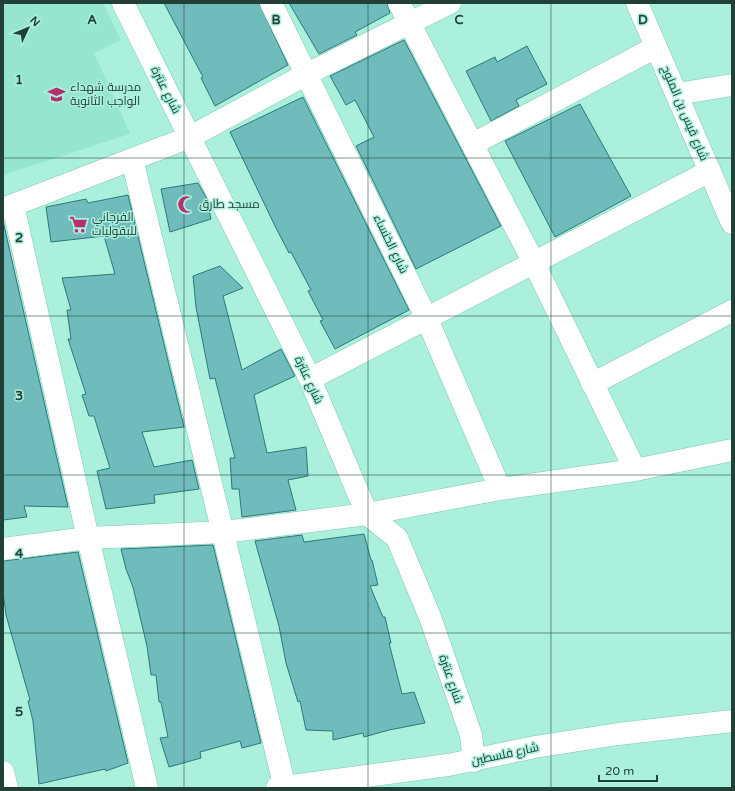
<svg xmlns="http://www.w3.org/2000/svg" width="735" height="791" font-family="'Varela Round',Cairo,sans-serif">
<style>
.built{fill:#96e5d0}
.building{fill:#70bbbb;stroke:#2b797a}
.lines{fill:none;stroke-linecap:round;stroke-linejoin:round}
.minor-casing{stroke:#80c5b3;stroke-width:23}
.tertiary-casing{stroke:#80c5b3;stroke-width:23}
.minor{stroke:#fff;stroke-width:22}
.tertiary{stroke:#fff;stroke-width:22}
.grid{fill:none;stroke:#223f38;stroke-width:1;stroke-opacity:0.55}
.labels{text-anchor:middle;dominant-baseline:central;stroke-width:3;stroke-linejoin:round;paint-order:stroke}
.poi-label{font-size:12px;fill:#223f38;stroke:#aaf0dd;text-anchor:start}
.street-label{font-size:12px;fill:#223f38;stroke:#aaf0dd}
.grid-label{font-size:13px;text-anchor:middle;font-weight:bold;fill:#223f38;stroke:#aaf0dd;stroke-width:3;stroke-linejoin:round;paint-order:stroke}
</style>
<rect width="100%" height="100%" fill="#aaf0dd"/>
<path class="built" d="M3,3H103L121,40L94,53L130,134L3,175Z"/>
<path class="building" d="M164,3H259L288,65L215,106L201,78L203,77Z
M289,3H387L390,13L355,32L357,35L319,54Z
M404,40L501,226L416,269L356,146L374,137L355,100L346,105L330,76Z
M527,46L547,84L516,100L519,106L491,121L466,71L495,57L497,62Z
M303,97L409,310L335,349L320,321L323,320L308,291L311,290L291,252L289,253L275,226L230,132Z
M580,104L631,196L555,237L505,141Z
M198,183L206,197L211,219L170,232L161,189Z
M128,195L184,427L142,432L154,467L192,460L199,489L154,495L155,503L106,509L97,471L110,468L94,416H89L82,395L86,394L68,339H71L67,310H71L62,278L115,274L104,236L51,242L46,207L86,199L88,203Z
M3,221L68,507L24,506L27,517L3,520Z
M220,266L243,288L223,296L242,370L281,349L295,376L254,395L267,453L306,447L308,476L288,480L296,510L242,517L239,489H232L230,458H235L215,378L210,379L196,307L193,276Z
M364,534L371,560H372L378,585L370,586L383,617H385L391,643H389L402,694L414,692L425,723L389,730L364,737L363,733L333,740V731L306,730L300,701L298,702L286,663L279,626L255,541L302,535L304,542Z
M213,545L261,743L242,748L240,741L200,752L201,758L169,767L160,738L168,737L161,702H159L156,675H151L147,646L133,587L126,569L121,549Z
M78,552L128,763L106,771L105,769L39,784L33,721L28,701L30,700L6,615L3,592V561Z"/>
<g class="lines">
<defs>
<path id="minor" d="M123,3L310,379L367,514L397,538L430,617L471,735L474,761
M271,3L427,319L500,489
M399,3L534,263L635,470
M637,3L732,223
M677,94L732,85
M473,144L656,47
M132,159L285,788
M13,205L88,538L147,788
M3,209L190,137L307,74L450,3
M310,379L710,171
M592,384L732,311
M3,549L88,538L224,532L367,514L500,489L635,470L732,450
M3,772L7,788"/>
<path id="tertiary" d="M277,788L448,765L535,747L618,734L732,721"/>
</defs>
<use href="#minor" class="minor-casing"/>
<use href="#tertiary" class="tertiary-casing"/>
<use href="#minor" class="minor"/>
<use href="#tertiary" class="tertiary"/>
</g>
<path class="grid" d="M184,3V788M368,3V788M551,3V788M3,158H732M3,316H732M3,475H732M3,633H732"/>
<defs>
<symbol id="school-bare" viewBox="-9 -9 18 18"><path d="M0-5L7-2L0 1L-7-2ZM-4 1L0 2.5L4 1V4Q0 6-4 4Z" fill="#b72f70" stroke="#aaf0dd" stroke-width="2.5" paint-order="stroke"/></symbol>
<symbol id="mosque-bare" viewBox="-9 -9 18 18"><path d="M3.5-4.9A6 6 0 1 0 3.5 4.9A5 5 0 1 1 3.5-4.9Z" fill="#b72f70" stroke="#aaf0dd" stroke-width="2.5" paint-order="stroke"/></symbol>
<symbol id="supermarket-bare" viewBox="-9 -9 18 18"><path d="M-6-5.5h2.5l.6 2H6L4.5 2H-2.5L-4.4-4H-6ZM-1.5 3.2a1.3 1.3 0 1 0 .1 0ZM3 3.2a1.3 1.3 0 1 0 .1 0Z" fill="#b72f70" stroke="#aaf0dd" stroke-width="2.5" paint-order="stroke"/></symbol>
</defs>
<g fill-rule="evenodd">
<use href="#school-bare" x="44" y="82" width="25" height="25"/>
<use href="#mosque-bare" x="174" y="192" width="25" height="25"/>
<use href="#supermarket-bare" x="66" y="212" width="25" height="25"/>
</g>
<g class="labels">
<g class="poi-label">
<text x="70" y="87">مدرسة شهداء<tspan x="70" dy="14">الواجب الثانوية</tspan></text>
<text x="199" y="204">مسجد طارق</text>
<text x="92" y="217">الفرجاني<tspan x="92" dy="14">للبقوليات</tspan></text>
</g>
<g class="street-label">
<text transform="translate(166 90) rotate(63)">شارع عنترة</text>
<text transform="translate(685 113) rotate(67)">شارع قيس بن الملوح</text>
<text transform="translate(391 244) rotate(64)">شارع الخنساء</text>
<text transform="translate(309 380) rotate(65)">شارع عنترة</text>
<text transform="translate(451 679) rotate(71)">شارع عنترة</text>
<text transform="translate(505 754) rotate(-12)">شارع فلسطين</text>
</g>
</g>
<g class="grid-label">
<text x="92" y="24">A</text>
<text x="276" y="24">B</text>
<text x="459" y="24">C</text>
<text x="643" y="24">D</text>
<text x="19" y="84">1</text>
<text x="19" y="242">2</text>
<text x="19" y="400">3</text>
<text x="19" y="558">4</text>
<text x="19" y="716">5</text>
</g>
<rect width="735" height="791" fill="none" stroke="#223f38" stroke-width="8"/>
<g transform="translate(28 28) rotate(46)" stroke="#aaf0dd" stroke-width="3" paint-order="stroke">
<path d="M0-3L7 15L0 10L-7 15Z" fill="#223f38"/>
<text y="-6" font-size="11" font-weight="bold" text-anchor="middle" fill="#223f38">N</text>
</g>
<path d="M599 775v6h58v-6" fill="none" stroke="#223f38" stroke-width="2"/>
<text x="605" y="775" font-size="12" fill="#223f38" stroke="#aaf0dd" stroke-width="3" paint-order="stroke">20 m</text>
</svg>
